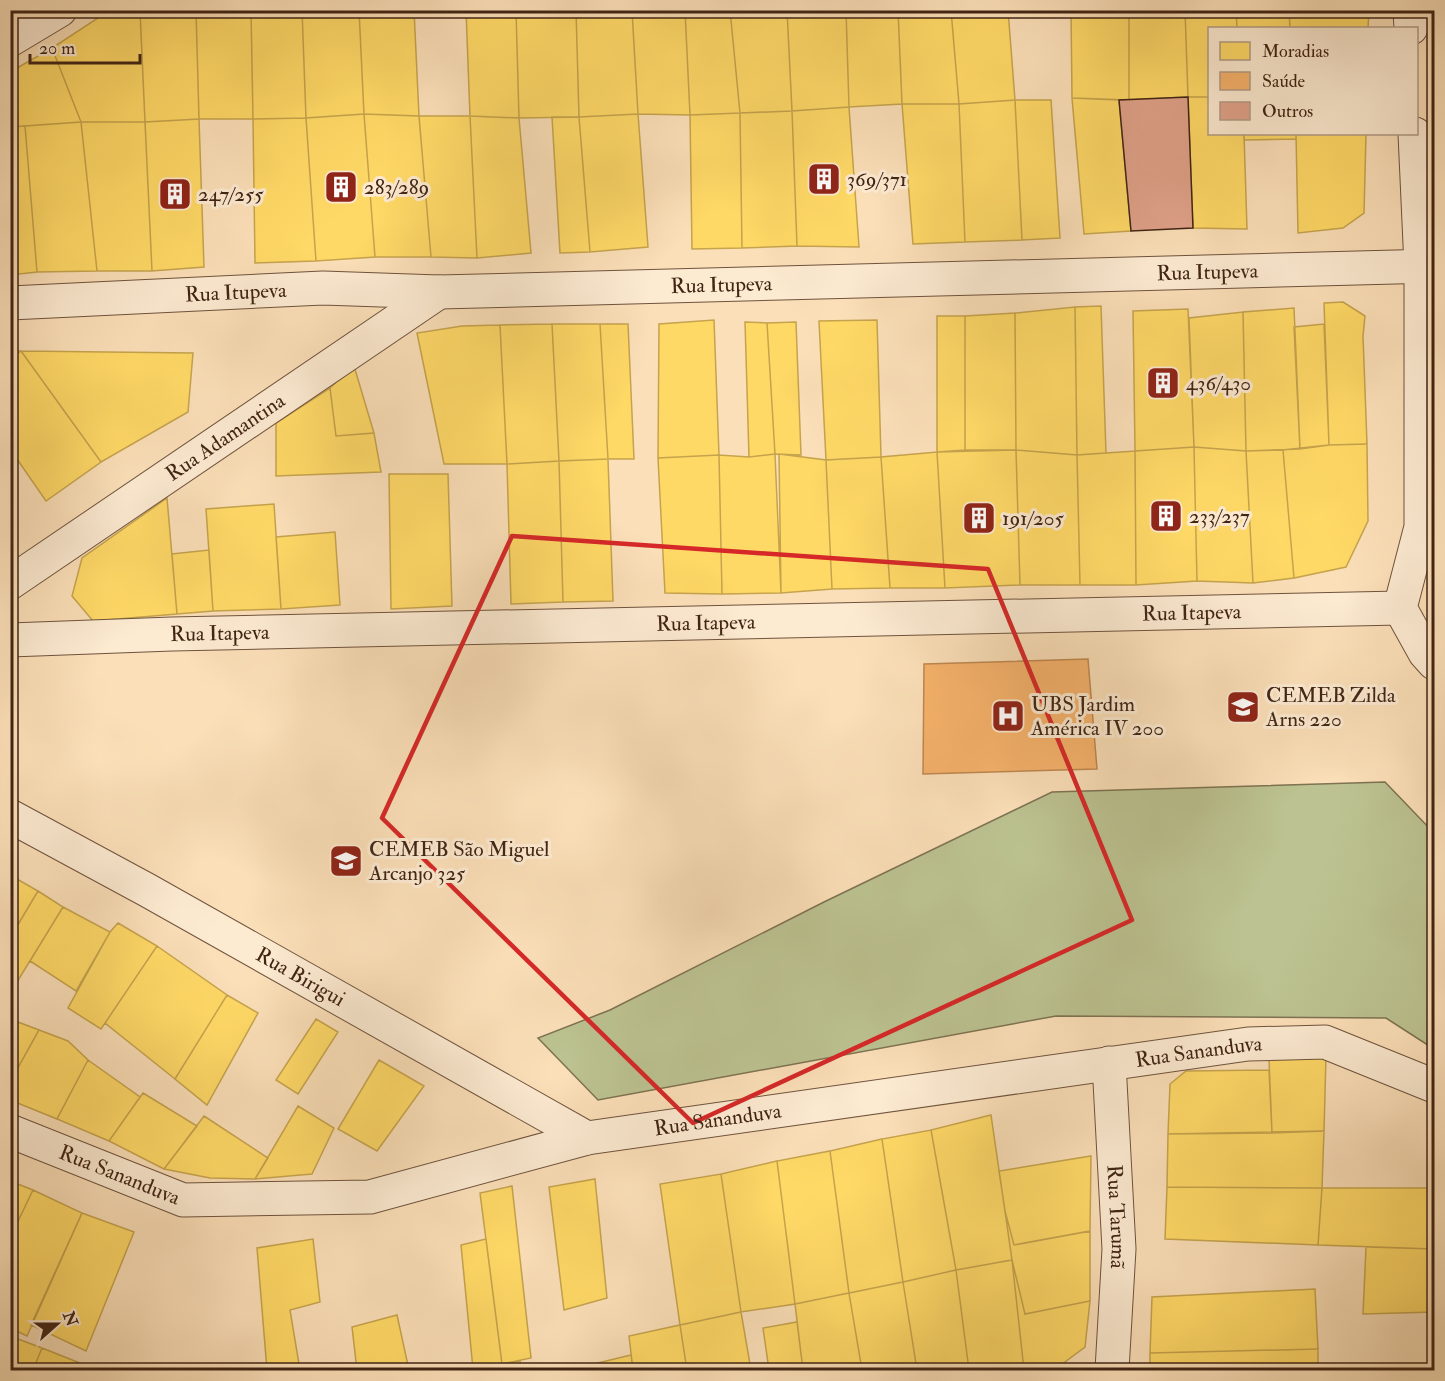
<svg xmlns="http://www.w3.org/2000/svg" width="1445" height="1381" font-family="'IM FELL Double Pica',serif">
<style>
.green{fill:#bcc291;stroke:#7e7352;stroke-width:1.5}
.homes{fill:#ffd966;stroke:#c6a34d;stroke-width:1.5}
.health{fill:#f6b26b;stroke:#bf8751;stroke-width:1.5}
.building{fill:#e0a28a;stroke:#402414;stroke-width:1.5}
.lines{fill:none;stroke-linecap:round;stroke-linejoin:round}
.minor-casing{stroke:#6f533d;stroke-width:35}
.minor{stroke:#fcead1;stroke-width:33}
.marked{fill:none;stroke:#d62828;stroke-width:4.5;stroke-linejoin:round}
.labels{text-anchor:middle;dominant-baseline:central;stroke-width:6;stroke-linejoin:round;paint-order:stroke}
.poi-label{font-size:21px;fill:#402414;stroke:#fcead1;text-anchor:start}
.street-label{font-size:21px;fill:#402414;stroke:#fcead1}
</style>
<rect width="100%" height="100%" fill="#fbdfb8"/>
<filter id="stains"><feTurbulence type="fractalNoise" baseFrequency=".00333" numOctaves="4"/><feColorMatrix values="0 0 0 0 .2 0 0 0 0 .09 0 0 0 0 .02 0 0 0 .5 -.17"/></filter>
<radialGradient id="worn" r=".72"><stop offset=".6" stop-color="#630" stop-opacity="0"/><stop offset="1" stop-color="#630" stop-opacity=".3"/></radialGradient>
<path class="green" d="M1385,782L1434,833V1049L1386,1018L1056,1016L598,1100L538,1038L610,1010L824,902L1052,792Z"/>
<path class="homes" d="M110,10H140L145,122H81L52,48Z
M196,10H251L253,119H199Z
M196,10L199,119L145,122L140,11Z
M251,10H302L306,118L253,119Z
M302,10H359L364,114L306,118Z
M359,10H414L419,116L364,114Z
M466,10H516L519,118L470,116Z
M516,10H576L579,117L519,118Z
M576,10H632L638,114L579,117Z
M632,10H685L690,115L638,114Z
M685,10H730L740,113L690,115Z
M730,10H787L792,111L740,113Z
M787,10H846L849,107L792,111Z
M846,10H898L902,104L849,107Z
M898,10H951L959,104H902Z
M951,10H1008L1015,100L959,104Z
M1071,10H1129V100L1072,98Z
M1129,10H1185L1188,97L1129,100Z
M1185,10H1236L1237,28H1210V97H1188Z
M1236,10H1289L1290,28H1237Z
M1289,10H1369L1368,28H1290Z
M1432,10H1434V39H1431Z
M52,48L81,122L10,127V72Z
M1188,97H1210V134H1244L1247,229L1193,228Z
M1072,98L1119,100L1131,231L1084,234Z
M1015,100L1022,240L965,242L959,104Z
M1015,100H1051L1060,238L1022,240Z
M902,104H959L965,242L913,244Z
M849,107L859,247L797,246L792,111Z
M792,111L797,246L742,248L740,113Z
M740,113L742,248L692,249L690,115Z
M364,114L375,257L316,261L306,118Z
M364,114L419,116L431,257H375Z
M638,114L648,247L590,252L579,117Z
M419,116H470L477,258L431,257Z
M470,116L519,118L531,253L477,258Z
M552,117H579L590,252L560,253Z
M306,118L316,261L255,263L253,119Z
M199,119L204,267L152,271L145,122Z
M81,122L97,271L37,272L25,126Z
M81,122H145L152,271H97Z
M25,126L37,272L10,275V127Z
M1244,134H1296V139L1244,140Z
M1296,134H1366L1364,213L1343,228L1298,233Z
M1343,302L1365,316L1363,336L1367,444L1329,445L1324,303Z
M1101,306L1106,453L1077,455L1075,307Z
M1075,307L1077,455L1016,450L1015,313Z
M1294,308L1300,449L1246,451L1243,312Z
M1188,309L1194,447L1135,451L1133,311Z
M1243,312L1246,451L1194,447L1189,318Z
M1015,313L1016,450H965V316Z
M937,316H965V450L937,452Z
M714,320L719,455L658,458L659,324Z
M877,320L881,457L826,460L819,321Z
M745,322L767,323L775,454L749,457Z
M796,322L801,455L775,454L767,323Z
M552,324H600L608,459L559,461Z
M552,324L559,461L507,464L500,325Z
M600,324H628L634,459H608Z
M1324,324L1329,445L1300,449L1294,327Z
M500,325L507,464H444L417,333L462,326Z
M10,350L21,351L10,358Z
M21,351L101,462L46,501L10,449V358Z
M21,351L193,353L188,412L101,462Z
M354,366L374,433L336,436L330,388Z
M330,388L336,436L374,433L381,472L276,476V423Z
M1367,444L1368,521L1346,567L1294,578L1283,450L1329,445Z
M1194,447L1197,581L1136,585L1135,451Z
M1194,447L1246,451L1253,583L1197,581Z
M1016,450L1020,585L945,588L937,452Z
M1016,450L1077,455L1080,585H1020Z
M1283,450L1294,578L1253,583L1246,451Z
M1135,451L1136,585H1080L1077,455Z
M937,452L945,588H890L881,457Z
M775,454L781,593L722,594L719,455L749,457Z
M779,454L826,460L832,589L781,593Z
M719,455L722,594L665,593L658,458Z
M881,457L890,588L832,589L826,460Z
M608,459L613,601L563,602L559,461Z
M559,461L563,602L511,604L507,464Z
M389,474H448L452,606L391,609Z
M167,498L177,614L93,621L72,596L82,558Z
M274,504L281,609L213,611L206,509Z
M335,532L340,605L281,609L276,537Z
M209,550L213,611L177,614L172,554Z
M10,875L38,891L10,938Z
M38,891L63,907L14,987L10,984V938Z
M63,907L110,932L76,991L30,961Z
M118,923L157,946L101,1029L68,1008L110,932Z
M157,946L227,995L175,1079L105,1023Z
M227,995L258,1013L207,1105L175,1079Z
M10,1019L39,1030L10,1082Z
M316,1019L338,1032L298,1094L276,1080Z
M39,1030L68,1041L88,1060L57,1119L10,1100V1082Z
M1326,1055L1324,1131L1272,1133L1269,1059Z
M88,1060L140,1097L109,1141L57,1119Z
M379,1060L424,1086L377,1151L338,1129Z
M1269,1070L1272,1133L1168,1134L1170,1084L1186,1071Z
M143,1093L197,1126L164,1169L109,1141Z
M298,1106L334,1128L312,1174L255,1179Z
M991,1115L1012,1260L956,1270L931,1130Z
M204,1116L268,1158L255,1179L210,1178L164,1169Z
M931,1130L956,1270L903,1282L882,1139Z
M1324,1131L1322,1188L1167,1187L1168,1134Z
M882,1139L903,1282L849,1293L830,1151Z
M830,1151L849,1293L795,1304L777,1161Z
M1091,1156L1090,1231L1014,1245L1005,1211L999,1171Z
M777,1161L795,1304L741,1312L721,1174Z
M721,1174L741,1312L680,1325L660,1184Z
M595,1179L607,1298L564,1310L549,1187Z
M10,1181L33,1190L10,1238Z
M512,1186L531,1358L502,1364L480,1193Z
M1167,1187L1322,1188L1318,1245L1165,1239Z
M1322,1188H1434V1249L1318,1245Z
M33,1190L82,1213L27,1336L10,1328V1238Z
M1005,1211L1014,1245L1090,1231V1301L1025,1314L1012,1260Z
M82,1213L134,1232L86,1351L31,1325Z
M313,1239L320,1302L290,1310L300,1370H267L257,1248Z
M486,1239L502,1364L473,1369L461,1245Z
M1366,1247L1434,1249V1312L1363,1314Z
M1012,1260L1025,1314L1090,1301L1085,1347L1054,1370H1024Z
M1012,1260L1024,1370H969L956,1270Z
M956,1270L969,1370H917L903,1282Z
M903,1282L917,1370H862L849,1293Z
M1315,1289L1318,1349L1150,1353L1152,1297Z
M849,1293L862,1370H803L795,1304Z
M741,1312L751,1370H687L680,1325Z
M397,1315L409,1370H357L352,1327Z
M797,1322L803,1370H769L763,1328Z
M680,1325L687,1370H633L629,1336Z
M10,1336L42,1348L33,1370H10Z
M42,1348L95,1369L33,1370Z
M1318,1349V1370H1150V1353Z
M631,1355L633,1370H582L581,1367Z
M520,1361L522,1370L473,1369L502,1364Z"/>
<path class="health" d="M1088,659L1097,769L923,774L924,664Z"/>
<path class="building" d="M1188,97L1193,228L1131,231L1119,100Z"/>
<g class="lines">
<defs>
<g id="minor">
<path d="M1410,10L1411,28"/>
<path d="M10,40L60,10"/>
<path d="M1415,134L1421,266V527L1400,608L1425,653L1434,663"/>
<path id="s1" d="M10,303L323,288L439,292L1434,266"/>
<path id="s2" d="M10,583L439,292"/>
<path id="s3" d="M10,640L172,634L1400,608"/>
<path id="s4" d="M10,816L147,890L587,1138"/>
<path id="s5" d="M1109,1063L1119,1249L1112,1370"/>
<path id="s6" d="M10,1131L183,1200L370,1197L587,1138L1248,1044L1325,1042L1434,1086"/>
</g>
</defs>
<use href="#minor" class="minor-casing"/>
<use href="#minor" class="minor"/>
</g>
<path class="marked" d="M512,536L988,569L1132,920L693,1123L382,818Z"/>
<defs>
<symbol id="building-square" viewBox="-11 -11 22 22"><rect x="-9" y="-9" width="18" height="18" rx="4" fill="#8f2418" stroke="#fcead1"/><path d="M-4-6H4V6H1V3H-1V6H-4ZM-2.5-4.3h1.7v1.8h-1.7ZM.8-4.3h1.7v1.8H.8ZM-2.5-1h1.7V.8h-1.7ZM.8-1h1.7V.8H.8Z" fill="#fff"/></symbol>
<symbol id="school-square" viewBox="-11 -11 22 22"><rect x="-9" y="-9" width="18" height="18" rx="4" fill="#8f2418" stroke="#fcead1"/><path d="M0-5L7-2L0 1L-7-2ZM-4 1L0 2.5L4 1V4Q0 6-4 4Z" fill="#fff"/></symbol>
<symbol id="hospital-square" viewBox="-11 -11 22 22"><rect x="-9" y="-9" width="18" height="18" rx="4" fill="#8f2418" stroke="#fcead1"/><path d="M-5-5h3v3.5h4V-5h3V5h-3V1.5h-4V5h-3Z" fill="#fff"/></symbol>
</defs>
<g fill-rule="evenodd">
<use href="#building-square" x="805" y="160" width="38" height="38"/>
<use href="#building-square" x="322" y="168" width="38" height="38"/>
<use href="#building-square" x="156" y="175" width="38" height="38"/>
<use href="#building-square" x="1144" y="364" width="38" height="38"/>
<use href="#building-square" x="1147" y="497" width="38" height="38"/>
<use href="#building-square" x="960" y="499" width="38" height="38"/>
<use href="#school-square" x="1224" y="688" width="38" height="38"/>
<use href="#hospital-square" x="989" y="697" width="38" height="38"/>
<use href="#school-square" x="327" y="842" width="38" height="38"/>
</g>
<g class="labels">
<g class="poi-label">
<text x="847" y="179">369/371</text>
<text x="364" y="187">283/289</text>
<text x="198" y="194">247/255</text>
<text x="1186" y="383">436/430</text>
<text x="1189" y="516">233/237</text>
<text x="1002" y="518">191/205</text>
<text x="1266" y="695">CEMEB Zilda<tspan x="1266" dy="24">Arns 220</tspan></text>
<text x="1031" y="704">UBS Jardim<tspan x="1031" dy="24">América IV 200</tspan></text>
<text x="369" y="849">CEMEB São Miguel<tspan x="369" dy="24">Arcanjo 325</tspan></text>
</g>
<g class="street-label">
<text stroke="none"><textPath href="#s1" startOffset="1198">Rua Itupeva</textPath></text>
<text stroke="none"><textPath href="#s1" startOffset="712">Rua Itupeva</textPath></text>
<text stroke="none"><textPath href="#s1" startOffset="226">Rua Itupeva</textPath></text>
<text stroke="none"><textPath href="#s2" startOffset="260">Rua Adamantina</textPath></text>
<text stroke="none"><textPath href="#s3" startOffset="1182">Rua Itapeva</textPath></text>
<text stroke="none"><textPath href="#s3" startOffset="696">Rua Itapeva</textPath></text>
<text stroke="none"><textPath href="#s3" startOffset="210">Rua Itapeva</textPath></text>
<text stroke="none"><textPath href="#s4" startOffset="332">Rua Birigui</textPath></text>
<text stroke="none"><textPath href="#s6" startOffset="1216">Rua Sananduva</textPath></text>
<text stroke="none"><textPath href="#s6" startOffset="730">Rua Sananduva</textPath></text>
<text stroke="none"><textPath href="#s6" startOffset="118">Rua Sananduva</textPath></text>
<text stroke="none"><textPath href="#s5" startOffset="154">Rua Tarumã</textPath></text>
</g>
</g>
<rect width="1445" height="1381" fill="none" stroke="#fbdfb8" stroke-width="36"/>
<rect x="12" y="12" width="1421" height="1357" fill="none" stroke="#402414" stroke-width="3"/>
<rect x="18" y="18" width="1409" height="1345" fill="none" stroke="#402414" stroke-width="1.5"/>
<rect x="1208" y="27" width="210" height="108" fill="#fcead1" stroke="#b19b85" stroke-width="1.5"/>
<rect x="1220" y="42" width="30" height="18" fill="#ffd966" stroke="#b19b85" stroke-width="1.5"/>
<text x="1262" y="57" font-size="18" fill="#402414">Moradias</text>
<rect x="1220" y="72" width="30" height="18" fill="#f6b26b" stroke="#b19b85" stroke-width="1.5"/>
<text x="1262" y="87" font-size="18" fill="#402414">Saúde</text>
<rect x="1220" y="102" width="30" height="18" fill="#e0a28a" stroke="#b19b85" stroke-width="1.5"/>
<text x="1262" y="117" font-size="18" fill="#402414">Outros</text>
<g transform="translate(57 1324) rotate(69)" stroke="#fcead1" stroke-width="4.5" paint-order="stroke">
<path d="M0-4.5L10 22L0 15L-10 22Z" fill="#402414"/>
<text y="-9" font-size="16" font-weight="bold" text-anchor="middle" fill="#402414">N</text>
</g>
<path d="M30 54v9h110v-9" fill="none" stroke="#402414" stroke-width="3"/>
<text x="39" y="54" font-size="18" fill="#402414" stroke="#fcead1" stroke-width="4.5" paint-order="stroke">20 m</text>
<rect width="100%" height="100%" filter="url(#stains)"/>
<rect width="100%" height="100%" fill="url(#worn)"/>
</svg>
